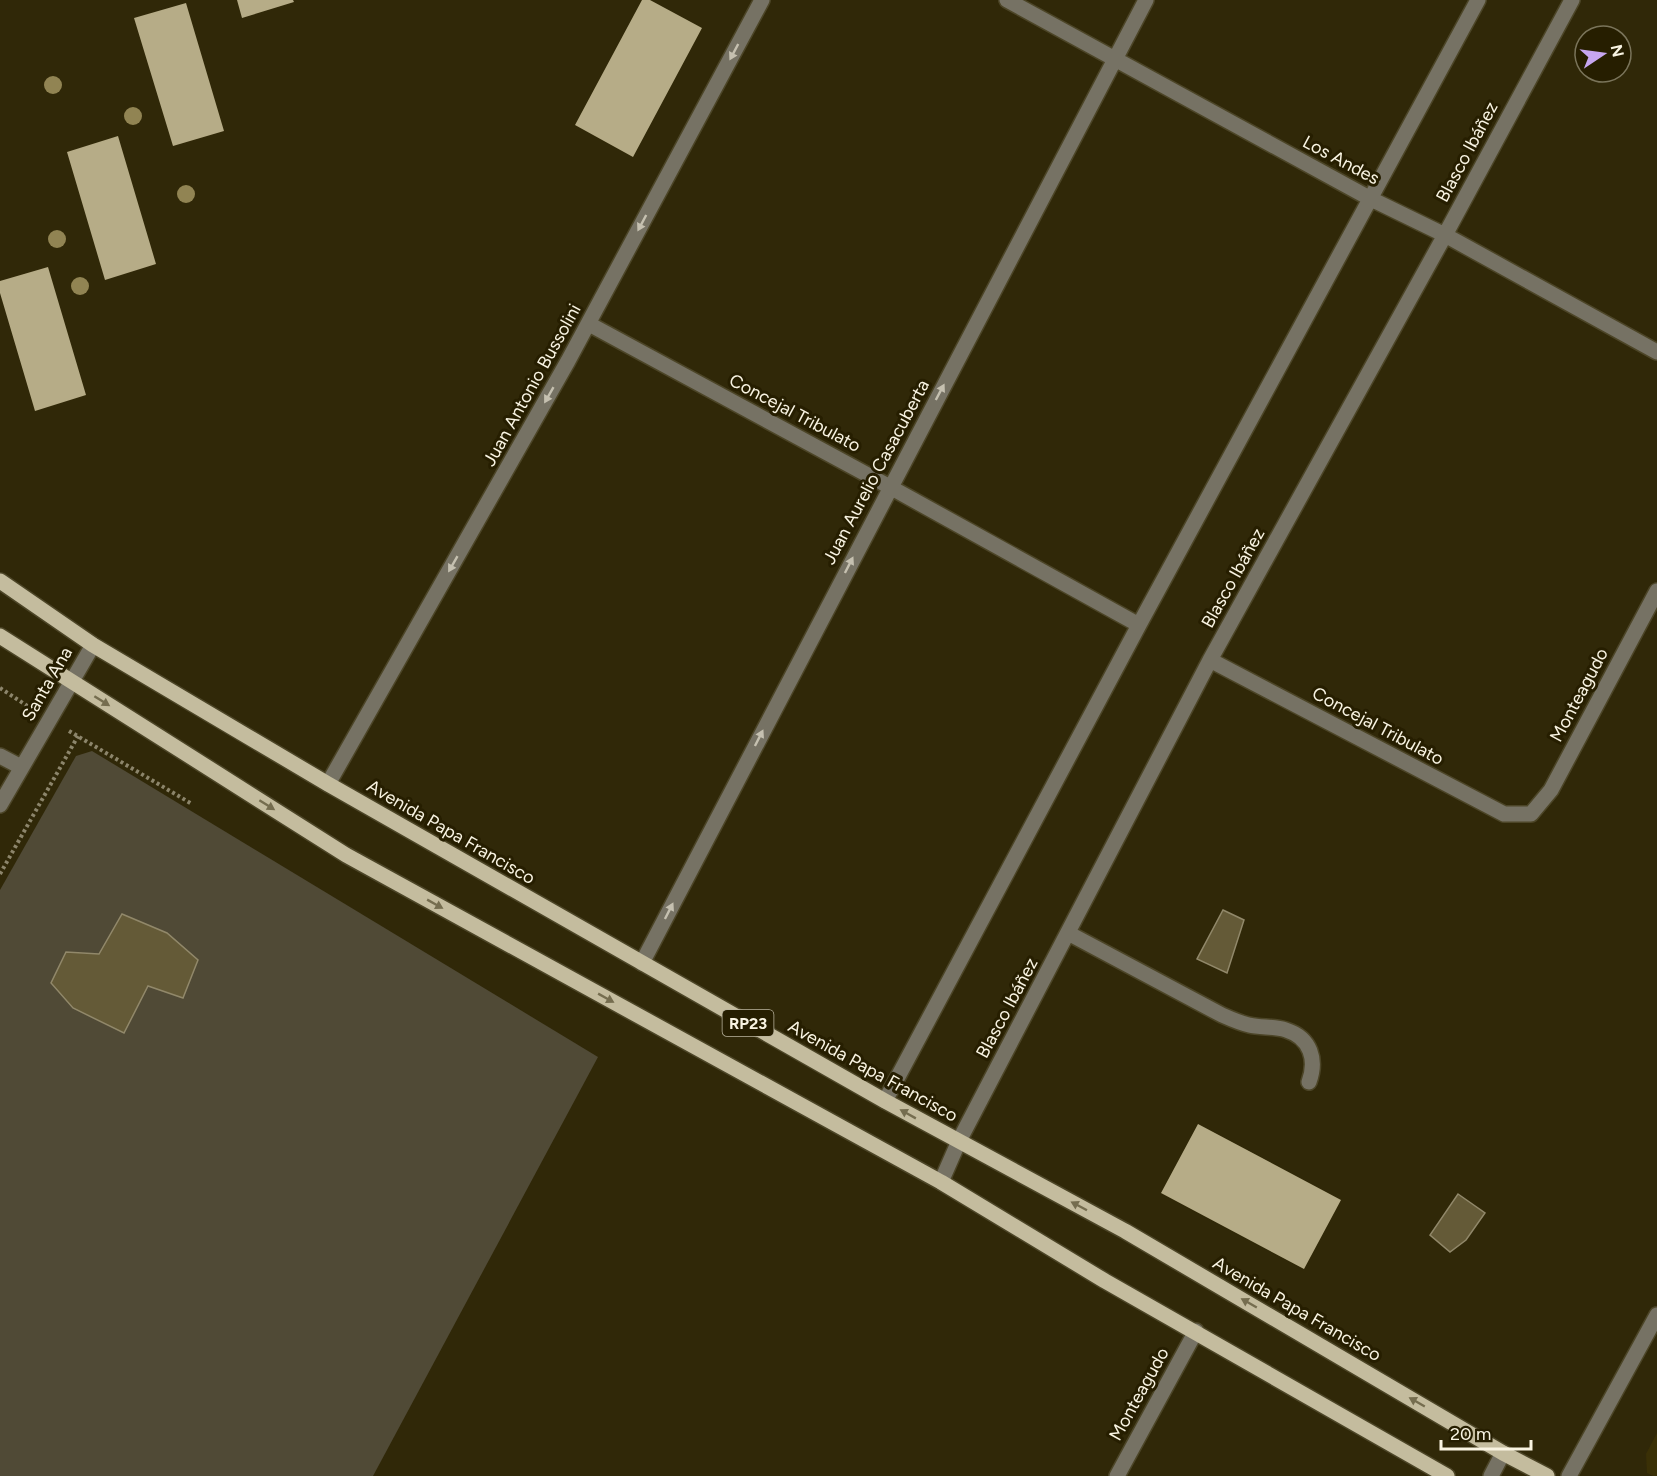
<svg xmlns="http://www.w3.org/2000/svg" width="1657" height="1476" font-family="Figtree,sans-serif">
<style>
.built{fill:#3a3006}
.green{fill:#504a36}
.water{fill:#645a37;stroke:#91886a;stroke-width:1.5}
.building{fill:#b6ac87}
.lines{fill:none;stroke-linecap:round;stroke-linejoin:round}
.minor-casing{stroke:#4c4527;stroke-width:18}
.major-casing{stroke:#4c4527;stroke-width:18}
.path{stroke:#8c856b;stroke-width:4;stroke-dasharray:3 3;stroke-linecap:butt}
.minor{stroke:#767264;stroke-width:15}
.major{stroke:#c4bc9e;stroke-width:15}
.tree{fill:#918453}
.oneway{fill:#c5c0b0}
.oneway2{fill:#756d4f}
.labels{text-anchor:middle;dominant-baseline:central;stroke-width:6;stroke-linejoin:round;paint-order:stroke}
.shield{fill:#261e00;stroke:#bab49e;stroke-width:1.5}
.shield-label{font-size:16px;font-weight:bold;fill:#f9f4e2}
.street-label{font-size:18px;fill:#f9f4e2;stroke:#261e00}
</style>
<rect width="100%" height="100%" fill="#302808"/>
<path class="built" d="M1657,1433V1476H1653L1647,1473L1646,1454Z"/>
<path class="green" d="M92,751L598,1057L373,1476H0V890L76,756Z"/>
<path class="water" d="M1223,910L1244,920L1227,973L1197,959Z
M122,914L167,933L198,960L183,998L148,986L124,1033L73,1008L51,983L66,952L99,954Z
M1458,1194L1485,1213L1466,1240L1450,1252L1430,1235Z"/>
<path class="building" d="M237,0H293L294,2L242,18Z
M642,0H650L702,28L633,157L575,125Z
M186,3L224,131L173,146L134,18Z
M118,136L156,264L105,280L67,152Z
M48,267L86,395L35,411L0,293V281Z
M1198,1124L1341,1200L1304,1269L1161,1193Z"/>
<g class="lines">
<defs>
<path id="minor" d="M1007,0L1371,199L1445,235L1657,352
M589,324L890,487L1139,625
M1210,660L1504,814H1531L1551,790L1657,591
M0,756L21,767
M328,784L568,361L762,0
M0,805L93,645
M1068,933L1222,1015C1231,1019 1240,1023 1249,1025C1261,1028 1274,1026 1286,1030C1311,1038 1317,1060 1309,1082
M642,963L1146,0
M885,1101L1139,625L1478,0
M941,1182L959,1141L1210,660L1445,235L1572,0
M1117,1476L1196,1331
M1491,1476L1503,1453
M1569,1476L1657,1315"/>
<path id="major" d="M0,581L93,645L328,784L885,1101L1125,1231L1503,1453L1547,1476
M0,636L346,855L941,1182L1105,1281L1447,1476"/>
</defs>
<use href="#minor" class="minor-casing"/>
<use href="#major" class="major-casing"/>
<path class="path" d="M0,688L32,709
M69,731L192,804
M0,874L78,736"/>
<use href="#minor" class="minor"/>
<use href="#major" class="major"/>
</g>
<g class="tree">
<circle cx="53" cy="85" r="9"/>
<circle cx="133" cy="116" r="9"/>
<circle cx="186" cy="194" r="9"/>
<circle cx="57" cy="239" r="9"/>
<circle cx="80" cy="286" r="9"/>
</g>
<defs><path id="oneway-solid" d="M-6-.8H1V-3.2L6.5 0L1 3.2V.8H-6Z" transform="scale(1.5)"/></defs>
<g class="oneway">
<use href="#oneway-solid" transform="translate(734 52) rotate(118)"/>
<use href="#oneway-solid" transform="translate(642 223) rotate(118)"/>
<use href="#oneway-solid" transform="translate(940 392) rotate(-62)"/>
<use href="#oneway-solid" transform="translate(549 395) rotate(120)"/>
<use href="#oneway-solid" transform="translate(453 564) rotate(120)"/>
<use href="#oneway-solid" transform="translate(849 565) rotate(-63)"/>
<use href="#oneway-solid" transform="translate(759 738) rotate(-63)"/>
<use href="#oneway-solid" transform="translate(669 911) rotate(-63)"/>
</g>
<g class="oneway2">
<use href="#oneway-solid" transform="translate(102 701) rotate(32)"/>
<use href="#oneway-solid" transform="translate(267 805) rotate(32)"/>
<use href="#oneway-solid" transform="translate(435 904) rotate(29)"/>
<use href="#oneway-solid" transform="translate(606 998) rotate(29)"/>
<use href="#oneway-solid" transform="translate(908 1114) rotate(-151)"/>
<use href="#oneway-solid" transform="translate(1079 1206) rotate(-152)"/>
<use href="#oneway-solid" transform="translate(1249 1303) rotate(-150)"/>
<use href="#oneway-solid" transform="translate(1417 1402) rotate(-150)"/>
</g>
<g class="labels">
<rect class="shield" x="722.5" y="1010" width="51" height="26" rx="4.5"/>
<g class="shield-label">
<text x="748" y="1023">RP23</text>
</g>
<g class="street-label">
<text transform="translate(1467 152) rotate(-62)">Blasco Ibáñez</text>
<text transform="translate(1341 160) rotate(28)">Los Andes</text>
<text transform="translate(532 385) rotate(-61)">Juan Antonio Bussolini</text>
<text transform="translate(795 413) rotate(28)">Concejal Tribulato</text>
<text transform="translate(876 472) rotate(-62)">Juan Aurelio Casacuberta</text>
<text transform="translate(1233 578) rotate(-61)">Blasco Ibáñez</text>
<text transform="translate(47 684) rotate(-60)">Santa Ana</text>
<text transform="translate(1579 695) rotate(-62)">Monteagudo</text>
<text transform="translate(1378 726) rotate(28)">Concejal Tribulato</text>
<text transform="translate(451 832) rotate(30)">Avenida Papa Francisco</text>
<text transform="translate(1007 1008) rotate(-62)">Blasco Ibáñez</text>
<text transform="translate(873 1071) rotate(29)">Avenida Papa Francisco</text>
<text transform="translate(1297 1309) rotate(30)">Avenida Papa Francisco</text>
<text transform="translate(1139 1394) rotate(-61)">Monteagudo</text>
</g>
</g>
<g transform="translate(1603 54) rotate(77)"><circle r="28" fill="#261e00" stroke="#7a745a" stroke-width="1.5"/>
<path d="M0-4.5L10 22L0 15L-10 22Z" fill="#c7a6f0"/>
<text y="-9" font-size="16" font-weight="bold" text-anchor="middle" fill="#f9f4e2">N</text>
</g>
<path d="M1441 1440v9h90v-9" fill="none" stroke="#f9f4e2" stroke-width="3"/>
<text x="1450" y="1440" font-size="18" fill="#f9f4e2" stroke="#261e00" stroke-width="4.5" paint-order="stroke">20 m</text>
</svg>
